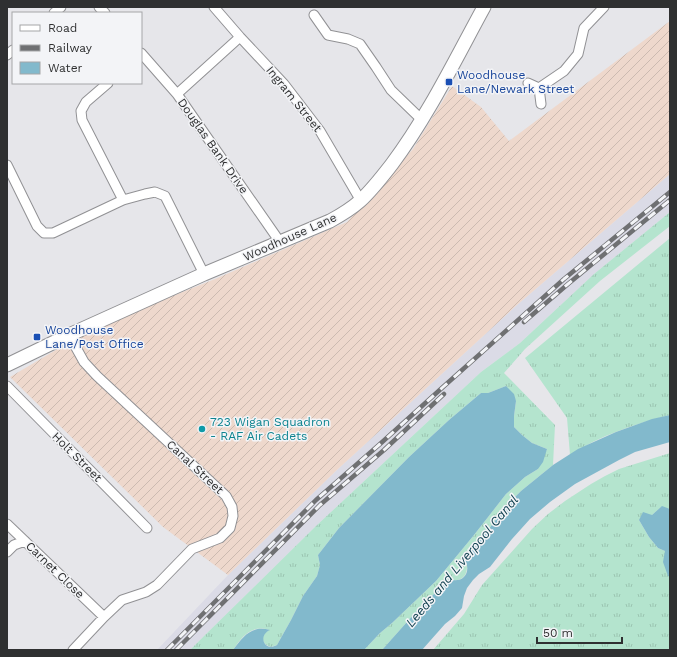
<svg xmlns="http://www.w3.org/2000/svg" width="677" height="657" font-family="'Work Sans',sans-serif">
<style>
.built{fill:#dbdbe6}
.industrial{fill:url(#industrial-furrows)}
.grass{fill:url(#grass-tufts)}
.water{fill:#82b9cc}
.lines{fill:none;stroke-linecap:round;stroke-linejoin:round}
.minor-casing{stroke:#919194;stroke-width:11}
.secondary-casing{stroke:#919194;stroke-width:15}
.minor{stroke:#fff;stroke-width:9}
.secondary{stroke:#fff;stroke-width:13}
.rail-casing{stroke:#6f7072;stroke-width:4.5}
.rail{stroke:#f3f4f7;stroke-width:3;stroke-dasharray:9;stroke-linecap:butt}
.transit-dot{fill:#1a4fb4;stroke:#f3f4f7;stroke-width:1.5}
.culture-dot{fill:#0f9aa8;stroke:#f3f4f7;stroke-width:1.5}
.labels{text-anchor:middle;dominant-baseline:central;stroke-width:3;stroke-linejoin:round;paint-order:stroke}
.transit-label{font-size:12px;fill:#164399;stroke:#f3f4f7;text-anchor:start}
.street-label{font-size:12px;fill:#2f3031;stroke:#f3f4f7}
.culture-label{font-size:12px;fill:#0d838f;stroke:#f3f4f7;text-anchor:start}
.water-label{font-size:13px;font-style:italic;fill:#104150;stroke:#f3f4f7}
</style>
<defs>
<pattern id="industrial-furrows" width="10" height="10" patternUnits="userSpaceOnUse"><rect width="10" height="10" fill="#eed8cc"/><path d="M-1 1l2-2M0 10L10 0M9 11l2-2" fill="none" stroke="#ccbab0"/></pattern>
<pattern id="grass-tufts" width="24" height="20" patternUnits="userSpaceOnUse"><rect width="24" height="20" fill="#b4e4ce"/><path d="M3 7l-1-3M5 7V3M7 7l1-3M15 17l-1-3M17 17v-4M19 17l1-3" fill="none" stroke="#9bc4b1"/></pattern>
</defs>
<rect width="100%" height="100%" fill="#e6e6ea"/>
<path class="built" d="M670,174V212L594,274L520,343L481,372L316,526L205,635L190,650H157L228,575L338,469L517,305Z"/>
<path class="industrial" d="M670,21V174L517,305L338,469L228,575L163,527L10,377L95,327L215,279L347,222L413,149L452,86L481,107L509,141Z"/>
<path class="grass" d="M670,212V226L600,281L525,349L504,373L555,425L553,465L521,491L508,504L465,560C471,573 462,584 449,579L415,613L382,650H364L380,633L392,623L436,581L474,535L506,494L525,477L538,469L547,449L532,443L522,435L514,427V416L516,401L506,386L488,393H481L449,420L409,457L339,528L318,555L320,565L317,576L303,596L291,620L277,645L271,647C261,644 260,635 269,630C251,624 242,637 233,650H190L205,635L316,526L481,372L520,343L594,274Z
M670,238V415C637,423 599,436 570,455L567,418L525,358Z
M670,453V509L661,507L652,515L639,520L649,537L658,548L665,551L668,575L670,577V650H433L464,614L482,585L532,529L548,514L565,501L591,484L605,476L619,469Z"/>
<path class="water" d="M506,386L514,394L516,401L514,416V427L522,435L532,443L547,449L543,462L538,469L525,477L506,494L474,535L436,581L392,623L380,633L364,650H233C243,637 251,625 270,630C257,636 265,652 277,645L291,620L303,596L317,576L320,565L318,555L339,528L409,457L449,420L481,393H488Z
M670,415V442L635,452L619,460L575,484L550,502L530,519L512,539L490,567L479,574L473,580L467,588L464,596L462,608L455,616L445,624L422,650H382L415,613L449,579C462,584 472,573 465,560L508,504L521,491L553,465L578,449L616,432L652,419Z
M662,506L670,509V577L668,576L663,562L665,551L658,548L649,537L639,520L643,512L652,515Z"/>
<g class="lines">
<defs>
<path id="minor" d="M99,7L105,13
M214,7L240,37L284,84L320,131L361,201
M54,13L61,7
M314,15L328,35L348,39L360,44L376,67L391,90L422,120
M141,53L177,94L280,242
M7,55L13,50
M108,83L86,102L81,111L82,120L123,200
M528,83L539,88L541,104
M539,88L564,71L578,54L584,28L604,7
M177,94L240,37
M7,165L37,226L44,233H53L123,200L145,194L155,192L165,196L204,274
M69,335L84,362L97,376L226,496L232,507L233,516L230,528L220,538L192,549L157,585L146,592L122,600L104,617L73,650
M7,386L147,528
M7,524L104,617
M7,552L14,545L25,541"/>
<path id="secondary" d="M7,365L69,335L204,274L330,221C341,215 351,209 360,201C372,190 382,177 392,164C428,116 455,60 484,7"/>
</defs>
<use href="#minor" class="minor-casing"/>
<use href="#secondary" class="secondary-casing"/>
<use href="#minor" class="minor"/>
<use href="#secondary" class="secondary"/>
<defs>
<path id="rail" d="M524,322L568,284L670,200
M167,650L316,500L380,444L443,387L564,279L670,192
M176,650L320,505L384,450L444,394"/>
</defs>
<use href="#rail" class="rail-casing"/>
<use href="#rail" class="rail"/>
</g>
<g class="transit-dot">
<rect x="445" y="78" width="8" height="8" rx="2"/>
<rect x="33" y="333" width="8" height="8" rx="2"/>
</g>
<circle class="culture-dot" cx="202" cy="429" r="4"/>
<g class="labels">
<g class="transit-label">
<text x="457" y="75">Woodhouse<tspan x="457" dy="14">Lane/Newark Street</tspan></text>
<text x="45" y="330">Woodhouse<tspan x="45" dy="14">Lane/Post Office</tspan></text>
</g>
<g class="street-label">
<text transform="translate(294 99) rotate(51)">Ingram Street</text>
<text transform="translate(213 146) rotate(55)">Douglas Bank Drive</text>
<text transform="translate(290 237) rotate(-24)">Woodhouse Lane</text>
<text transform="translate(77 457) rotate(45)">Holt Street</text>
<text transform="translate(195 467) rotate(43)">Canal Street</text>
<text transform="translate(55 570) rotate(44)">Carnet Close</text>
</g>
<g class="culture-label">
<text x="210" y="422">723 Wigan Squadron<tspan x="210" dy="14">- RAF Air Cadets</tspan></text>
</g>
<g class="water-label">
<text transform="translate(462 561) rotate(-50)">Leeds and Liverpool Canal</text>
</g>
</g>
<rect width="677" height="657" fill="none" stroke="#2f3031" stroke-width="16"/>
<rect x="12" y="12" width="130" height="72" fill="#f3f4f7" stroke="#a5a6a8"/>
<rect x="20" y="25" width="20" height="6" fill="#ffffff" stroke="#a5a6a8"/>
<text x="48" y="32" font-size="12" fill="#2f3031">Road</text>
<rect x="20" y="45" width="20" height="6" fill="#6f7072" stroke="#a5a6a8"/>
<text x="48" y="52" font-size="12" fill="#2f3031">Railway</text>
<rect x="20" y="62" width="20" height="12" fill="#82b9cc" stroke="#a5a6a8"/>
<text x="48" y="72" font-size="12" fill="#2f3031">Water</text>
<path d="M537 637v6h85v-6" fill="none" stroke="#2f3031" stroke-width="2"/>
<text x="543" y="637" font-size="12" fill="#2f3031" stroke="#f3f4f7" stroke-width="3" paint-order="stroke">50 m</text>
</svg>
